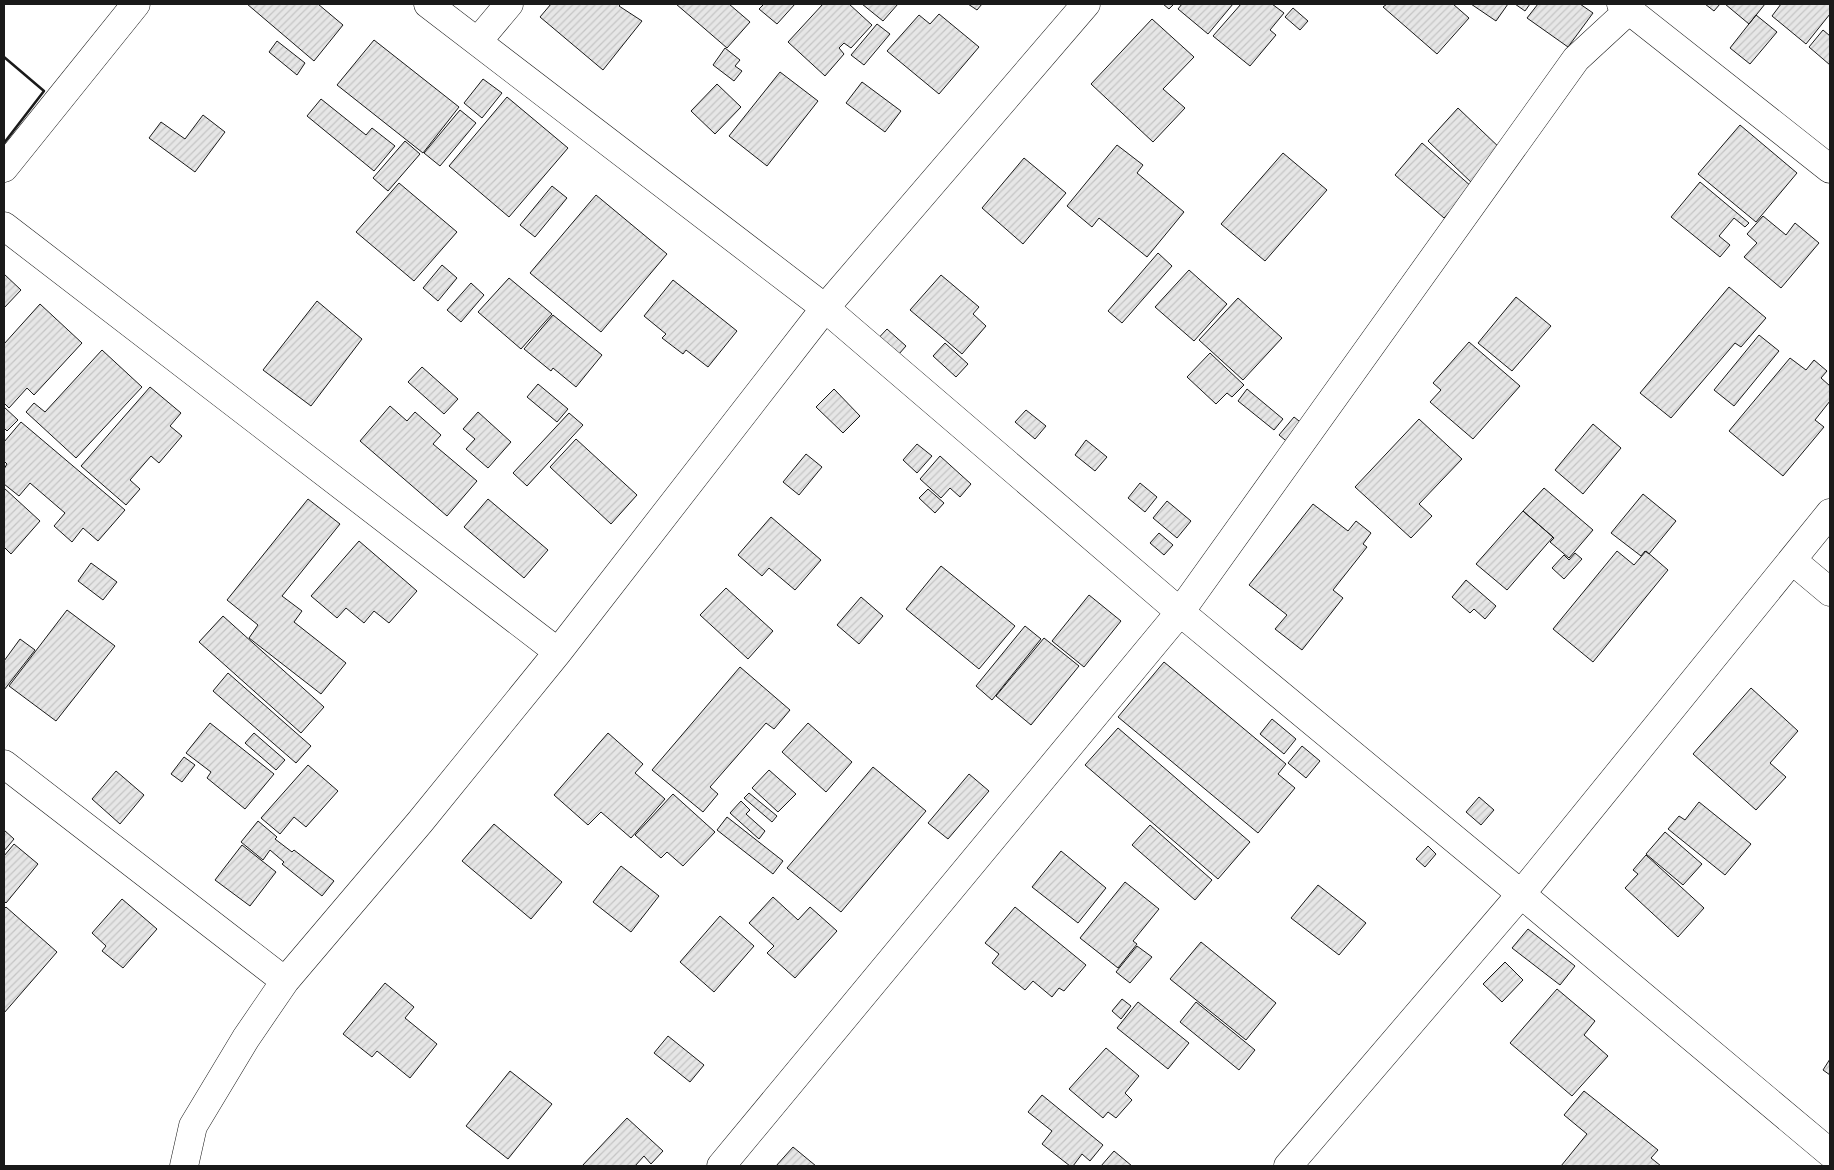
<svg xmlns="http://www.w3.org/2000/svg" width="1834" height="1170" font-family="'PT Sans',sans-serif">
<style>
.building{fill:url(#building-hatch);stroke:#1a1a1a}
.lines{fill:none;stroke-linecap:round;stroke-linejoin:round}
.minor-casing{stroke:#1a1a1a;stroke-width:29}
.minor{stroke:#fff;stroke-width:28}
.wall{stroke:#1a1a1a;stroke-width:2.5}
</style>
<defs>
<pattern id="building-hatch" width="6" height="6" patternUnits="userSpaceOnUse" patternTransform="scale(1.25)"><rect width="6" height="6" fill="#e6e6e6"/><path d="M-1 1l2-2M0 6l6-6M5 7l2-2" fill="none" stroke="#c5c5c5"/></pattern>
</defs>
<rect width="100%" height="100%" fill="#fff"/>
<path class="building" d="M247,4H318L343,25L314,61Z
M551,4H621L619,6L642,21L603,70L540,17Z
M676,4H729L750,22L727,48Z
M764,4H795L777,24L759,9Z
M823,4H849L872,25L851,48L844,43L839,48L844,54L825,76L788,42Z
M862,4H898L883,21Z
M968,4H982L977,10Z
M1163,4H1174L1169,9Z
M1182,4H1233L1208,34L1178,9Z
M1241,4H1272L1284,13L1270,30L1276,35L1250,66L1213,36Z
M1387,4H1453L1469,18L1437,54L1383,7Z
M1471,4H1508L1496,21Z
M1515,4H1530L1525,11Z
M1538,4H1580L1593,13L1568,47L1527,18Z
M1705,4H1720L1714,11Z
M1725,4H1765L1749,24Z
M1781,4H1830V14L1806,44L1772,16Z
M1293,8L1308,21L1300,30L1285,17Z
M939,14L979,47L939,94L887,51L919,15L930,24Z
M1756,15L1777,32L1750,64L1730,48Z
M1152,19L1194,57L1163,89L1185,108L1153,142L1091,84Z
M877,24L890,34L864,65L851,55Z
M1823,30L1830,36V65L1809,47Z
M374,40L459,107L423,153L337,85Z
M277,41L305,63L297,75L269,52Z
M725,48L740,60L735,66L742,71L734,81L713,65Z
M780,72L818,101L767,166L729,136Z
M483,79L502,93L482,118L464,103Z
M862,82L901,111L885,132L846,103Z
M717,84L741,107L715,134L691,111Z
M507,97L568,148L509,217L449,166Z
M321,99L366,135L372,128L395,146L374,171L307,116Z
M1458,108L1503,151L1473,184L1428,141Z
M460,110L476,123L440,166L424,153Z
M203,115L225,132L195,172L149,138L161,122L185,139Z
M1740,125L1797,173L1756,222L1698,174Z
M405,141L420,154L388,191L373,178Z
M1422,143L1472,187L1444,218L1395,175Z
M1117,145L1143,165L1137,173L1184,212L1147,257L1099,218L1092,227L1067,206Z
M1283,153L1327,190L1265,261L1221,224Z
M1024,158L1066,193L1023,244L982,208Z
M1700,182L1749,223L1745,227L1734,218L1719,236L1730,245L1720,257L1671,217Z
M399,183L457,232L414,281L356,232Z
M552,186L567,198L535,237L520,225Z
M596,195L667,254L601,332L530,273Z
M1763,216L1786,235L1795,223L1819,243L1781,288L1744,257L1757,243L1747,234Z
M1158,253L1172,266L1122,323L1108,311Z
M442,265L457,278L438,301L423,288Z
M1189,270L1227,304L1194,341L1155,307Z
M4,274L21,290L4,308Z
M941,275L979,307L973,314L986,326L962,354L910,310Z
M509,278L552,314L521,349L478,312Z
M673,280L737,331L708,367L686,350L683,354L662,338L666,334L644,316Z
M471,283L484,295L461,322L447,310Z
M1729,287L1766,318L1741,347L1735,343L1671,418L1640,393Z
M1516,297L1551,326L1512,371L1478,343Z
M1238,298L1282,338L1243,380L1199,340Z
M317,301L362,339L311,406L263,370Z
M40,304L82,343L34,395L27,388L9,408L4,403V344Z
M553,315L602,355L576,387L553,368L551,371L524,349Z
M887,329L906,346L892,362L873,344Z
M1759,335L1779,351L1734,406L1714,390Z
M1469,342L1520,386L1473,439L1430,402L1441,390L1433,383Z
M945,343L968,364L956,377L933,356Z
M102,350L142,387L76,458L26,412L34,403L45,412Z
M1210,353L1244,385L1232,397L1227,393L1216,404L1187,377Z
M1790,358L1806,370L1814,360L1827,371L1821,378L1830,386V401L1815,420L1824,427L1783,476L1729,431Z
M422,367L458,399L444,414L408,382Z
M538,384L568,409L557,422L527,397Z
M150,387L181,413L170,426L182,436L159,463L151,456L130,480L140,489L126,505L81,466Z
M834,389L860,416L843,433L816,407Z
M1247,389L1283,419L1274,430L1238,401Z
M390,406L407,421L415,412L441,435L433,444L477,481L447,516L360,441Z
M4,407L18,420L7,431L4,428Z
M1026,410L1046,426L1035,439L1015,422Z
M478,412L511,442L488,468L466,449L475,439L463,429Z
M569,413L583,425L527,486L513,473Z
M1294,417L1318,436L1302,454L1279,435Z
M1419,419L1462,459L1419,504L1432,516L1411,538L1355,487Z
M21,422L125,510L98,541L83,528L72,542L54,526L65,513L30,483L19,496L4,484V469L7,464L4,461V442Z
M1593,424L1621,448L1583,494L1555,470Z
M576,439L637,495L611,524L550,467Z
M1086,440L1107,457L1095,471L1075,455Z
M917,444L932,456L917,473L903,460Z
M806,454L822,467L799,495L783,482Z
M940,456L971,484L960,497L950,488L941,498L920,479Z
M1140,483L1157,497L1145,512L1128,498Z
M4,488L40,521L11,554L4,547Z
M1544,488L1593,530L1569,558L1550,542L1554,538L1523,511Z
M928,489L944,503L935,513L919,498Z
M1643,494L1676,521L1649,554L1645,551L1641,556L1611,533Z
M308,499L340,524L282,596L302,611L294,622L346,663L321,694L249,638L258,625L227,600Z
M488,499L548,550L524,578L464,527Z
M1167,501L1191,521L1177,538L1153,518Z
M1313,504L1348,531L1356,521L1371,533L1363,544L1367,547L1333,590L1343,598L1302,650L1275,629L1287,615L1249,585Z
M1523,511L1553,537L1507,590L1476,564Z
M771,517L821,560L795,590L769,568L762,576L738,555Z
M1159,533L1173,545L1164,555L1150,543Z
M359,541L417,591L389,623L374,611L364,623L346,608L337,618L311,596Z
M1617,551L1634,565L1646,551L1668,570L1593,662L1553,629Z
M1575,553L1582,559L1564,579L1552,568L1564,555L1569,560Z
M91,563L117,582L103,600L78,581Z
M941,566L1015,626L979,669L906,609Z
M1466,580L1496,606L1485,619L1474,609L1470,613L1452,597Z
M726,588L773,631L748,659L700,615Z
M1089,595L1121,621L1084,667L1052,641Z
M861,597L883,616L859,644L837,625Z
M67,610L115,646L56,721L9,686Z
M223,616L324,707L301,733L199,642Z
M1025,626L1041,639L992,700L976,686Z
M1044,638L1079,666L1031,725L996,696Z
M20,639L35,650L4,690V661Z
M1164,662L1286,764L1278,774L1295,788L1258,833L1118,717Z
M740,667L790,710L774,729L766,723L710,787L718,794L703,812L652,770Z
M228,673L311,746L296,763L213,691Z
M1751,688L1798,731L1770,763L1786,777L1756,810L1693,754Z
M1272,719L1296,739L1284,754L1260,734Z
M210,723L274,774L245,809L207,778L211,772L186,753Z
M808,723L852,762L826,792L782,752Z
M1118,728L1250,842L1218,879L1085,765Z
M254,733L285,760L276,770L245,743Z
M608,733L643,764L635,773L665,799L631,838L601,812L588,825L554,795Z
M1302,746L1320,761L1306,778L1288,763Z
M184,757L195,765L182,782L171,774Z
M308,765L338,791L306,827L294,817L280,834L261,818Z
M873,767L926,811L841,912L787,868Z
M769,770L796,794L778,812L752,788Z
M116,771L144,795L120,824L92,799Z
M969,774L989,791L948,839L928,823Z
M749,793L777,816L772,822L744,798Z
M673,794L715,832L683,866L667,852L661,858L635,835Z
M1479,797L1494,810L1481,825L1466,812Z
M741,801L750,810L746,814L765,831L759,839L730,813Z
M1699,802L1751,844L1725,875L1668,829L1679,816L1685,820Z
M727,817L783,861L773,874L717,830Z
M258,821L277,837L275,839L292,852L294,850L334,881L322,896L282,864L284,862L270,850L263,860L241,842Z
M494,824L562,882L531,919L462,861Z
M1150,825L1212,880L1195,900L1132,845Z
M4,830L14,839L4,851Z
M1665,832L1702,864L1683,885L1646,854Z
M14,844L38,864L6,903L4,901V856Z
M242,845L276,872L250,906L215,880Z
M1428,846L1436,854L1425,867L1416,859Z
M1061,851L1106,888L1078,923L1032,887Z
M1646,855L1704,908L1678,937L1625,888L1638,874L1633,870Z
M621,866L659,896L631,932L593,902Z
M1125,882L1159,909L1133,941L1137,944L1118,968L1080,938Z
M1318,885L1366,923L1339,955L1291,918Z
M773,897L798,920L810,907L837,931L795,978L767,953L774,946L749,923Z
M122,899L157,929L123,968L102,951L106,946L92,933Z
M6,907L57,952L4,1013V909Z
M1015,907L1086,965L1064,991L1059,988L1052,997L1033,981L1025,990L992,963L999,954L985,943Z
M720,916L754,946L714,992L680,962Z
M1528,929L1575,966L1560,985L1512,948Z
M1201,942L1276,1003L1246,1040L1170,979Z
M1137,946L1152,957L1130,983L1116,972Z
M1505,962L1523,980L1502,1002L1483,984Z
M385,983L414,1007L405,1018L437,1044L410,1078L377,1051L372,1057L343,1034Z
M1557,989L1595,1021L1584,1035L1608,1056L1572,1096L1510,1043Z
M1122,999L1131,1006L1121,1019L1112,1011Z
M1138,1002L1189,1043L1168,1069L1117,1028Z
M1196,1002L1255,1050L1239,1070L1180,1022Z
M668,1036L704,1065L690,1082L654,1053Z
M1106,1048L1139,1076L1125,1093L1132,1100L1116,1118L1108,1112L1103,1118L1069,1089Z
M1830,1059V1075L1823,1070Z
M510,1071L552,1104L508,1159L466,1126Z
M1584,1091L1658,1150L1651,1158L1661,1166H1561L1587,1134L1564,1115Z
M1042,1095L1103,1145L1090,1161L1082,1154L1073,1166H1070L1042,1144L1052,1131L1028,1112Z
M627,1118L663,1151L651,1164L644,1156L635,1166H582Z
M793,1147L816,1166H776Z
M1114,1151L1132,1166H1101Z"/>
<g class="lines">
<defs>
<path id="minor" d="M428,4L825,308L1180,612L1521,894L1830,1153
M1621,4L1830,169
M478,41L509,4
M4,168L136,4
M4,226L558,652
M1793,561L1830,592
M4,764L285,981
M184,1166L193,1126L246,1038L285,981L420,822L558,652L825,308L1086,4
M721,1166L1180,612L1576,59L1629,10
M1288,1166L1521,894L1830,513"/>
</defs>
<use href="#minor" class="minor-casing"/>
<use href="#minor" class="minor"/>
<path class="wall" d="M4,57L44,91L4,143"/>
</g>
<rect width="1834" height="1170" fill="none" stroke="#1a1a1a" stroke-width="10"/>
</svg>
